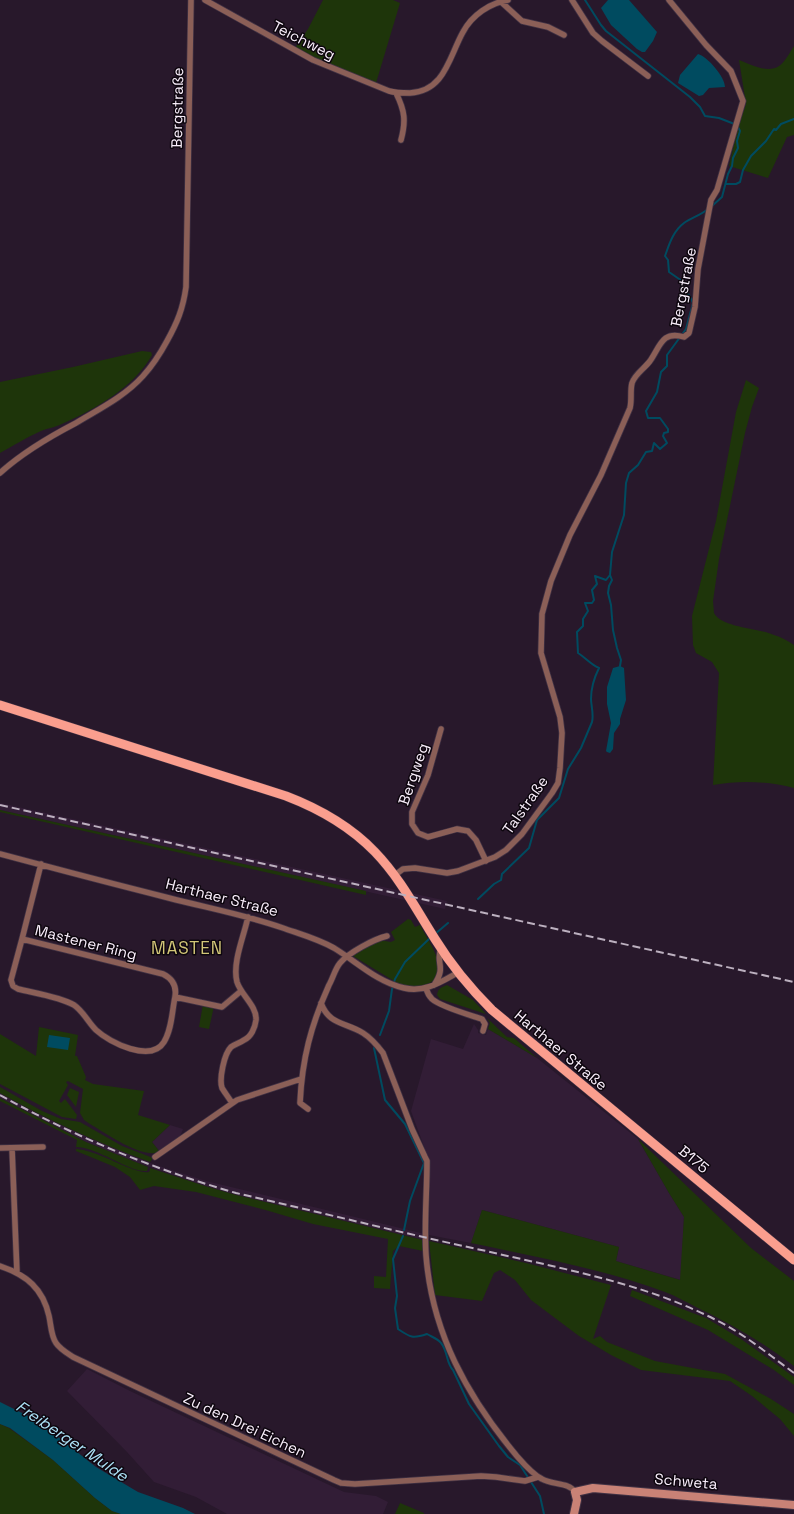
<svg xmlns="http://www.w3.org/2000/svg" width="794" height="1514" font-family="'Space Grotesk',sans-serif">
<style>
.built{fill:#321d36}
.green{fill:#1e350a}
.water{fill:#004b60}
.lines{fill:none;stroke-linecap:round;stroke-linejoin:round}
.stream{stroke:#004b60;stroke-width:2}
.street-casing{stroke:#413244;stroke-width:7}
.secondary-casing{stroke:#413244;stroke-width:10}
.primary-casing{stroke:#413244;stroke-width:10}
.street{stroke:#8b5f57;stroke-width:5.5}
.secondary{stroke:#c98276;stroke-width:8}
.primary{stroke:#fa9e8e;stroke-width:9}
.rail{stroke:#bcb0bf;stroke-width:2;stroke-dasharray:8 4;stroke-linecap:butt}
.labels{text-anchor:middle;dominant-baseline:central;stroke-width:3;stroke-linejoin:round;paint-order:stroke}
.street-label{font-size:15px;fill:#faeffc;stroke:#0d060e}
.water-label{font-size:16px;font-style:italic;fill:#ace1f7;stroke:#0d060e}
.quarter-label{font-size:17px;letter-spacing:1px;fill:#d2c678;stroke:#0d060e}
</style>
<rect width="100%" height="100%" fill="#28182b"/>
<path class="built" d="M0,803L447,901L445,909L0,810Z
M474,1024L478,1030V1033L486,1035L488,1029L537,1058L638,1139L669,1193L684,1217L681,1280L616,1261L619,1247L482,1210L471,1243L429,1235V1241L236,1195L205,1186L130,1160L86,1142L0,1098V1093L40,1115L88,1137L153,1164L206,1181L429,1235L430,1163L411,1111L431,1039L463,1049Z
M170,1125L183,1129L180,1137L160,1152L152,1142Z
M87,1369L130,1391L344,1492L376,1496L388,1502L383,1514H227L196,1497L154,1482L127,1452L67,1391Z"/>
<path class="green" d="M323,0H393L400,3L376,83L308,55L295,48L308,29Z
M794,46V135L787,137L768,178L729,166L738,127L746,104L739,60C750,64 767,74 779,66C785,62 790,52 794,46Z
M142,351L151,352L152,355C135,386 96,409 64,423C57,427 48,428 41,431C27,437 13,446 0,453V382L73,367Z
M746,380L759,388L752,407L745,433L719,559L713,601L714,613C722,628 759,628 774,635C781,637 788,641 794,645V788C767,781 740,780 713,785L719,673L712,662L696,653L693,645L692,616L716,521L736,412Z
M0,810L366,891V895L0,812Z
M408,919L411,920L415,927L420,925C426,937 435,949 438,962C444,987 415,989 399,984L353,956L379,940L391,942L395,940L391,932Z
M447,985L473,1000L486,1014L440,999L437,995C438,988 442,987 447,985Z
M203,1004L214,1006L209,1029L199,1027Z
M487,1018L507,1037L514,1038L537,1058L488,1029L490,1023Z
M39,1027L78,1035L75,1056H77L86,1077L85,1080L93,1084L144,1091L138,1115L170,1125L152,1142L160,1152C141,1159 106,1133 90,1124L84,1120L80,1113L83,1089L68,1081L66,1082L68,1085L59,1101L61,1103L65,1099L77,1115L76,1119L62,1117L0,1084V1034L36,1056Z
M0,1087L42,1111L61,1119L80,1122L122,1146L153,1158L150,1162C98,1143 48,1120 0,1093Z
M70,1088L79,1092L76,1107L67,1095Z
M0,1098L86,1142L148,1167L147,1171C130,1173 98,1147 76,1147L77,1140L6,1104L0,1101Z
M638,1139L751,1248L794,1281V1366C764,1343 730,1323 696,1307C686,1302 676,1296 665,1292C603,1269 537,1257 471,1243L482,1210L619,1247L616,1261L680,1280L684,1217L669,1193Z
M76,1149C86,1150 95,1153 104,1157C115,1161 138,1174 149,1172L150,1170V1168L205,1186L236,1195L423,1240V1251L399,1246L393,1251L390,1289L374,1288V1276L386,1277L388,1239L313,1224L269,1211L196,1192L154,1186L140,1190L130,1177L115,1167L76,1151Z
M429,1241L526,1263L611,1285L593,1339L600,1336L607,1342L655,1361L725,1374L771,1399L794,1414V1436L780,1419L752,1396L730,1381L641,1370L611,1355L579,1336L531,1300L515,1280L500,1270L494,1273L482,1301L435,1295Z
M632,1290L706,1318L741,1339L794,1377V1385L774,1370L708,1330L630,1296Z
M0,1424L9,1428L53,1460L95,1498L112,1511L121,1514H0Z
M400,1503L424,1513V1514H395Z"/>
<path class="water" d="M608,0H629L657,32L653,41L645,52H642L637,49L611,25L601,8Z
M698,54C708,57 725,77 725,87L709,88L703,95L699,96L678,83L680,75Z
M620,666L624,668L626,700L620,719V724L614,733L613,749L610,753L607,752L606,751L611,723L607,704V687L613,668Z
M49,1035L70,1038L68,1050L47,1047Z
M0,1402L38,1421L96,1467L138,1492L183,1508L195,1514H121L112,1511L95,1498L53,1460L10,1428L0,1424Z"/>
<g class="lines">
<path class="stream" d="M585,0L601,25L606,31L690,97L700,107L705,116L719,118L737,125L740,131L737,141L738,148L733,158L732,166L728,174L722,197L712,206
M726,184H736L740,182L743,170L751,156L766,141L774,129L776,130L781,124L794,119
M610,575L612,580L609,586L608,593L611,605L613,630L617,648L621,660L620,666
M478,899L494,884L501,880L502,874L529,848L537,820L559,798L568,769L581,748L592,722C594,714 591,706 591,699C591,688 594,678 599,668C590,664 586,658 578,653L577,632L583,626V619L588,611L585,603H592L594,600L592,590L597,584L595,576L606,580L610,575L612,552L624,515L626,483L629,473L638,465L646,452L652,451L654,443L660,449L667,443L663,436L664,433L668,432V429L660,418H648L646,411L657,392L661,372L667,366V355L686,329L693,303L689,295L684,292L682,281L669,272L668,260L665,256C669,245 673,231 684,223C691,218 701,215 708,209
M435,934L448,923
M380,1035L389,1011L392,989L395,979L405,962L430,938
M374,1048L385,1100L405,1124L424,1163L410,1201L404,1230
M403,1236L393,1259L397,1296L395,1308L398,1329C410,1337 412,1339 427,1334C432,1337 438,1339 441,1343C448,1351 446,1363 453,1370L469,1404L499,1446L508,1457L520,1465L540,1496L544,1514"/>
<defs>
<path id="street" d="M205,0L313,60L389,91C396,93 403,93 410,93C445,91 449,57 463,32C472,15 490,3 508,0
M572,0L593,33L602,41L648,76
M500,1L522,21L548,27L564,35
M396,93C405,111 406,121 401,140
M0,473C22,453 49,437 76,423C99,409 124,397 143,376C152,366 160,354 167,341C177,323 183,309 186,287L191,0
M441,729L428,775L412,812V824L418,833L428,837L457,829L468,831L476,840L486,861
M0,854C56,869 113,884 169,898C208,908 246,915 283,928C300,934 318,939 334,948C357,962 377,982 404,988C424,993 441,982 457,973
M41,864L22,939L163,974C173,979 177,986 175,997L222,1007L241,991
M395,875L403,869L415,868L447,873L458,871L495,857L506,850L522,834L552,793L558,783L560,768L562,733L560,717L541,653L542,614L551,581L570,535L601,475L630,408C632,400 630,391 632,383C635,374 644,369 650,361C660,347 662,330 684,337L689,333L695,307L698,269L711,200L717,190L743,101L731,71L706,45L669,0
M22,939L11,980L13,986L18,989C34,993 60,997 74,1005C83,1011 88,1022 96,1030C110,1043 151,1063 164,1042C172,1029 172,1011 175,997
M434,985C447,966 435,964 441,948
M426,988C427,992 429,996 432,999C441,1007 470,1015 482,1019L485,1024L483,1031
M321,1003C329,1025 345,1022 363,1033C371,1038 377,1045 383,1053L412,1129L425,1157L427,1161C427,1193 424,1224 426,1255C432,1333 467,1396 516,1455C523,1463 532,1474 542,1479C552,1485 569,1482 575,1492
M232,1103C229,1098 225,1093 222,1088C219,1079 224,1054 231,1047C235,1044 240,1043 244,1040C251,1037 255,1028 256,1020C257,1006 241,995 237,982C232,963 244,936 248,917
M308,1109L300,1103C302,1059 311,1025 329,985C333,978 335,969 340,963C348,953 374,939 387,936
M0,1148L43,1147
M12,1148L17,1273
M155,1157L237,1100L301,1079
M0,1266C27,1275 43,1289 49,1316C51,1325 51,1336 56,1343C60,1349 67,1353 73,1357L334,1480L341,1483L355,1484L481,1476L496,1477L525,1481L538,1477"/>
<path id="secondary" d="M574,1514L577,1500L575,1492L593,1488L794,1505"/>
<path id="primary" d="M0,705L286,796C320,809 350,826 375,852C400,878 416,909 435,939C451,965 470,988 492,1010L794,1260"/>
</defs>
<use href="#street" class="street-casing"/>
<use href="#secondary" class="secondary-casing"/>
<use href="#primary" class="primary-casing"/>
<use href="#street" class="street"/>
<use href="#secondary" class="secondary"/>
<use href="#primary" class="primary"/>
<path class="rail" d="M0,805L794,982
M0,1095C75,1137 153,1169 236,1193C319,1212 402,1233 486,1251C563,1269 643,1283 714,1319C743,1333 768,1354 794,1373"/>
</g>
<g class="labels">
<g class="street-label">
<text transform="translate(304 40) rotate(27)">Teichweg</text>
<text transform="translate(177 108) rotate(-89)">Bergstraße</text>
<text transform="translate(683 287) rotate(-79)">Bergstraße</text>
<text transform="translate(413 774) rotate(-71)">Bergweg</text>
<text transform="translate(525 805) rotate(-55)">Talstraße</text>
<text transform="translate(222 897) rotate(14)">Harthaer Straße</text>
<text transform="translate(86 942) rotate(14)">Mastener Ring</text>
<text transform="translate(561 1050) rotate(40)">Harthaer Straße</text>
<text transform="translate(694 1159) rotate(40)">B175</text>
<text transform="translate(245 1425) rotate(25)">Zu den Drei Eichen</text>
<text transform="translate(686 1481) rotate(5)">Schweta</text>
</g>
<g class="water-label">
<text transform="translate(72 1441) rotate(34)">Freiberger Mulde</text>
</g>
<g class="quarter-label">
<text x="187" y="948">MASTEN</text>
</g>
</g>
</svg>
